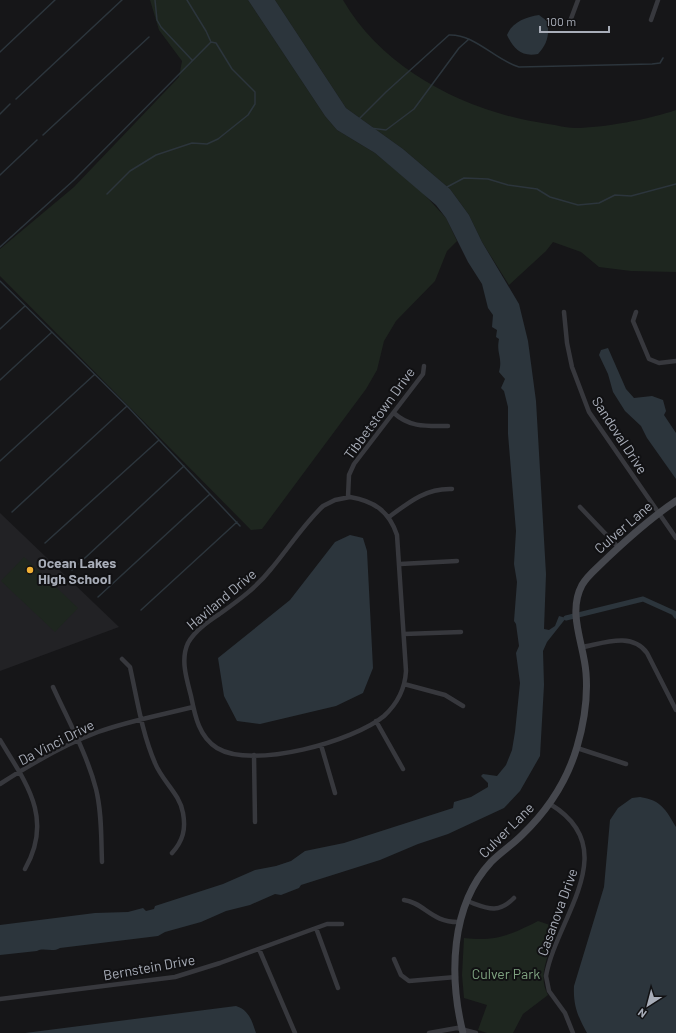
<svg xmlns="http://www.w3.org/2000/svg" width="676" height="1033" font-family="Barlow,sans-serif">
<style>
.built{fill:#222225}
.green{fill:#1e261f}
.water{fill:#2c353c}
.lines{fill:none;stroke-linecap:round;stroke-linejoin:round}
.stream{stroke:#2c353c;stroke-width:1.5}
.canal{stroke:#2c353c;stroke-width:5}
.street{stroke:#37383d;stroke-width:4.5}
.secondary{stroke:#45474d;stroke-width:7}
.poi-dot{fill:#f2b134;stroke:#111113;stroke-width:1.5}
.labels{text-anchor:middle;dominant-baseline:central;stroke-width:4;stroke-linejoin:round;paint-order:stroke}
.street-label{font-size:14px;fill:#a8adb8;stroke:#111113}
.poi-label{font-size:14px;font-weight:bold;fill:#a8adb8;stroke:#111113;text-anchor:start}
.park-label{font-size:14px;fill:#7fa381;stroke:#111113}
</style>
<rect width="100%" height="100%" fill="#161618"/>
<path class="built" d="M0,513L119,627L0,671Z"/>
<path class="green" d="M150,0H248L325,116L337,130L375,153L422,192L446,218L457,241L447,251L435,281L396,321L384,341L377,370L366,389L262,529L251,530L0,276V249L74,187L179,77L182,61L159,30Z
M275,0H343C384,71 469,113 548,124C557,125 566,128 575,128C602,128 651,119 676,110V272L631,271L599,267L581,252L553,242L546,251L509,285L482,242L469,215L450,189L403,149L346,108Z
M24,557L78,608L55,632L1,581Z
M538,921L559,928C551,949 536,974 548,995L523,1014L513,1033H487L478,1030L487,1005L464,998L462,975L464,938C496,942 510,935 538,921Z"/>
<path class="water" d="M248,0H275L346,108L403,149L450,189L469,215L482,242L519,304L528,341L536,401L546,574L544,629L549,630L555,626L559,616L566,618L547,642L543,651L544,685L540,756L520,791L504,808L448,834L418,844L380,860L301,885L299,888L281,895L275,894L250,905L226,911L201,922L165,932L158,936L60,948C52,953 44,947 37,951L0,955V925L95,913L128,912L143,908L146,911L154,909L155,906L223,884L255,870L276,866L291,861L305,851L344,843L453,808L454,802L471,797L488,787V783L481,776L483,774L497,776L506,765L512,750L515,732L520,683L516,653L519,646L516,624L514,621L517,582L514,564L516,531L508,434V407L504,391L501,388L505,379L499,372C503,357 496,354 499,339L496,337L497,330L492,327L493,315L488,308L482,284L468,262L446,218L436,205L375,153L337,130L325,116Z
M539,15L547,21C550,35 547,44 538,54C522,57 514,50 507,35C512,22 526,17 539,15Z
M608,348L626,389L634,398L652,396L663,400L666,411L664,415L676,433V479L647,438L641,426L625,411L613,392L608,374L599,355L601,350Z
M350,535L363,538L367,551L373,668L363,693L336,706L260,724L237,721L224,696L218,658L290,600L335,542Z
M640,797C661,800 666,810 676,827V1033H587C578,1017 573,1005 574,986L604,887L610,820L618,808L632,798Z
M236,1006C249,1010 252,1021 256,1033H25Z"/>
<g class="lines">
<path class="stream" d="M155,0L157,20L161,27L192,60
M0,52L55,0
M16,99L122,0
M0,114L10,104
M359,119L386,92L449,35C475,34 495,60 519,67L652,64L660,63L663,58
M370,128L386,130L414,109L459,48L469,39
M43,135L149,37
M0,175L37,140
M447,187L464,178L488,179L508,185L537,189L550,197L578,205L599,203L615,195L631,196L676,184
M107,194L130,171L156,155L192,143L207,144L218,139L248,115L255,104V92L232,69L216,43L211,42L206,31L187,0
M0,247L74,180L211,42
M0,281L128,407L240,526
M0,329L25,306
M0,380L52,332
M0,461L94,375
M12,512L127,406
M45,543L159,440
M72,570L184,466
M98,597L210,494
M141,610L237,522"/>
<path class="canal" d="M566,618L643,599L674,613L676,616"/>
<path class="street" d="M651,20L658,0
M569,24L578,0
M564,312L567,343L572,367L589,412L676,538
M636,312L633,321L649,359L659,363L676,361
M394,413C410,428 428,426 448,426
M348,497L349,475L354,464L423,374L424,366
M350,497C374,501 389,511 397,535L406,671C405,689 397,704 384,716C354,741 253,770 217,748C199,737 195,716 191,696C187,680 180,660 188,643C195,630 209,621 221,613C239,600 257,587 271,569C288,549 303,525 323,506L335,500Z
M580,507L618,547
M389,517C409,502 426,488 452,489
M400,564L457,561
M404,634L461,632
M583,647C604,643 632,632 647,653L676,710
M122,659L130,667C137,699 142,733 155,763C162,781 180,794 183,813C186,829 183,841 172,853
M404,684L445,695L463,706
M53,687C68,720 87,754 96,789C102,813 101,838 102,862
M376,721L403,769
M0,740C26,783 54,818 25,869
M321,745L335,793
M577,748L626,764
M254,755L255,822
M0,784C31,764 63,745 98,732C128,721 161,715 193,707
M550,804C625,849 556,918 546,976L549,991L565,1013L573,1033
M404,900C425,903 431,923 460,922
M467,901C487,908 497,915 514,898
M316,928L338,988
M259,949L295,1033
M394,959L401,975L409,981L456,977
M0,999L175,977L220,963L327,924H342
M429,1033L457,1028L476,1033"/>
<path class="secondary" d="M463,1033C449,977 450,906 491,862C501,852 512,845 522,835C547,811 567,781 577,747C584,723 588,698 586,673C584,644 567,613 582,585C587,576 595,570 603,562C626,540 649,519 676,501"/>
</g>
<circle class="poi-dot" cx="30" cy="570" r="4"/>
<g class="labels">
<g class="street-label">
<text transform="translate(379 413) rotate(-54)">Tibbetstown Drive</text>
<text transform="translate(620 435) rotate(57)">Sandoval Drive</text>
<text transform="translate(623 527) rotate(-41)">Culver Lane</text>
<text transform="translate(221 599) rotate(-40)">Haviland Drive</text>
<text transform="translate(56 742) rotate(-27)">Da Vinci Drive</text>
<text transform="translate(506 830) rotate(-45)">Culver Lane</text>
<text transform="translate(557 912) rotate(-70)">Casanova Drive</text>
<text transform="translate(149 967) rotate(-10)">Bernstein Drive</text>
</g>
<g class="poi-label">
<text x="38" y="562">Ocean Lakes<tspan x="38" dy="16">High School</tspan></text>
</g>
<g class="park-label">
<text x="506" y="973">Culver Park</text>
</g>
</g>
<g transform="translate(648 1005) rotate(216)" stroke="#111113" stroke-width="3" paint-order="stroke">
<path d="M0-3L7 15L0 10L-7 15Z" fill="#a8adb8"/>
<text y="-6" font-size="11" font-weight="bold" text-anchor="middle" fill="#a8adb8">N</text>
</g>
<path d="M540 26v6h69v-6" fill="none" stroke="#a8adb8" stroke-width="2"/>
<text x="546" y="26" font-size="12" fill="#a8adb8" stroke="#111113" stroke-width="3" paint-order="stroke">100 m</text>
</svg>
